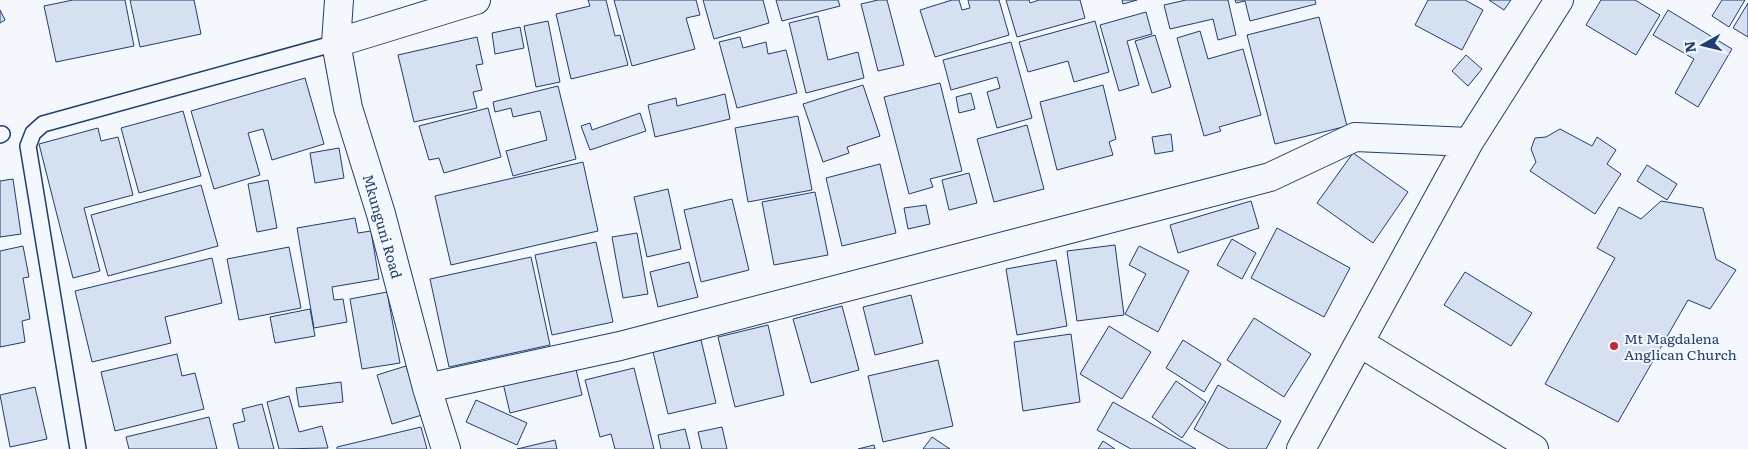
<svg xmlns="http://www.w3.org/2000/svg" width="1748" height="449" font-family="Literata,serif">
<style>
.building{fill:#d5e0f0;stroke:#1d3f73}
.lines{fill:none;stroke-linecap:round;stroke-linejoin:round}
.lane-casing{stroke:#1d3f73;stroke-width:18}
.street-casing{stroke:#1d3f73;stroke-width:30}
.lane{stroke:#f4f7fb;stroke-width:15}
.street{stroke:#f4f7fb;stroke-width:28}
.poi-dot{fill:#c62828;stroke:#f4f7fb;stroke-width:2}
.labels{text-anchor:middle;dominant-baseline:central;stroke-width:4;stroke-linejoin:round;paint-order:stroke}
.street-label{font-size:14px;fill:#1d3f73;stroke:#f4f7fb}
.poi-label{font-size:14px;fill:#1d3f73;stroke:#f4f7fb;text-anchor:start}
</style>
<rect width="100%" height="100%" fill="#f4f7fb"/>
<path class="building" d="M73,0H125L134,46L56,62L44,6Z
M130,0H194L201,34L140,47Z
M588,0H606L615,36L620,35L628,65L571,79L556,14L590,6Z
M614,0H696L700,15L686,18L695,49L632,66Z
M703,0H763L769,23L714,39Z
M776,0H838L840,6L782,21Z
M878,0H887L904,65L878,71L861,4Z
M952,0H959L962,10L970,8L968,0H999L1009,35L935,57L920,10Z
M1006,0H1029L1030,3L1039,0H1080L1085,18L1017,37Z
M1122,0H1137L1123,4Z
M1186,0H1228L1236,35L1218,40L1213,19L1170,29L1164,5Z
M1235,0H1315L1316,4L1250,21L1245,1L1236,3Z
M1428,0H1465L1483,10L1462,50L1415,25Z
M1489,0H1511L1504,10Z
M1601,0H1635L1660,15L1636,55L1586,25Z
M1722,0H1745L1729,27L1712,16Z
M1748,3V37L1733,28Z
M0,10L5,20L0,23Z
M1668,10L1732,49L1698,107L1675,93L1694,59L1653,35Z
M1146,12L1152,34L1127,41L1139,85L1119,91L1100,25Z
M818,16L828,60L858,52L864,78L806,93L789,23Z
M1319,17L1347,126L1275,144L1247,35Z
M548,21L560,82L536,87L524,26Z
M1095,21L1109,72L1074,82L1068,61L1028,72L1019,42Z
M520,27L524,48L495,54L492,33Z
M1200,31L1208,59L1243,49L1261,115L1219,127L1221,131L1204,136L1177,38Z
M1155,35L1171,87L1152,93L1135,41Z
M477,37L483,64L476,65L482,90L473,92L477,108L414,122L398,55Z
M740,37L743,48L766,42L768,54L786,50L797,93L737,108L719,42Z
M1011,42L1032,118L997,128L987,92L1000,88L997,77L951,90L943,60Z
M1466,55L1482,69L1468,86L1452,71Z
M305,78L324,144L272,160L263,129L248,133L260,175L214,189L191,111Z
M940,83L962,171L930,179L933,187L909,194L884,97Z
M863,85L880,136L847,147L849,153L823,162L803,104Z
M1103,85L1116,139L1109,142L1113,155L1057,170L1040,102Z
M558,86L576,159L513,176L506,151L547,140L540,111L513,117L511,108L495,112L493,102Z
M971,93L975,109L959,113L956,97Z
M725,94L730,119L655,137L648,105L676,98L677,106Z
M488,108L501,157L444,173L439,158L429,160L419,126Z
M183,111L201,176L139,193L121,128Z
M640,113L646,131L590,150L581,126L590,123L592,130Z
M798,116L812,190L748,202L735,128Z
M1027,125L1044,189L994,202L977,139Z
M98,128L101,141L118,137L133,195L84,208L100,271L73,278L39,144Z
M1560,129L1592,146L1597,137L1616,150L1607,164L1621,174L1595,214L1530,171L1536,162L1531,149L1535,138L1546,137Z
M1171,134L1173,151L1155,154L1152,137Z
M339,148L344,178L315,183L310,153Z
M1353,153L1408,192L1373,243L1317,203Z
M583,162L598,231L451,265L435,196Z
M880,164L896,233L842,246L826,178Z
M1647,165L1677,184L1667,200L1637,181Z
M969,173L977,203L949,210L942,180Z
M13,179L21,234L0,237V181Z
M268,180L277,228L257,232L248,184Z
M201,185L218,246L108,276L91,215Z
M668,189L681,249L647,257L634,197Z
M815,192L828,255L774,265L762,202Z
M732,199L749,270L701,282L684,210Z
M1251,201L1259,228L1178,253L1170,225Z
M1661,201L1703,208L1716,259L1736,270L1710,309L1688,300L1618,422L1545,384L1615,258L1597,248L1619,207L1641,219Z
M926,205L930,224L908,229L904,208Z
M355,218L358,233L371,231L379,279L332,287L334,300L343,299L347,322L314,328L297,228Z
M1277,228L1350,268L1324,317L1251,278Z
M637,233L648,294L623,298L612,237Z
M1232,239L1256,253L1242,279L1217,265Z
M596,242L613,322L552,335L535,255Z
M1115,245L1124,315L1077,321L1067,251Z
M23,246L29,277L23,278L30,319L22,321L25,342L0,347V251Z
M1139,246L1189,271L1158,332L1125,314L1146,274L1129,265Z
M289,247L301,308L239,320L227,259Z
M531,257L550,345L449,367L430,279Z
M212,258L222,303L165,317L171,343L92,362L75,291Z
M1056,260L1067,326L1017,335L1006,269Z
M689,262L698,297L658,307L650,272Z
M1465,272L1532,313L1511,346L1444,305Z
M387,292L400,363L362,369L350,299Z
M911,295L923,343L875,355L863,307Z
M842,306L859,370L811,383L793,319Z
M310,309L315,336L275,343L270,317Z
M1254,318L1311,354L1284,397L1227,360Z
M768,325L784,395L735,407L718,337Z
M1109,326L1151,352L1122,399L1080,374Z
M1071,334L1080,402L1023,411L1014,342Z
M701,340L716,403L668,414L653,352Z
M1183,340L1221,364L1204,392L1166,368Z
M177,354L182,376L195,373L204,409L115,431L101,372Z
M938,360L953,426L883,442L868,376Z
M575,365L582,395L510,413L503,383Z
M406,366L422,415L392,424L377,375Z
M634,368L654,449H615L611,434L600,437L585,380Z
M1176,381L1206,402L1182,438L1152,417Z
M341,382L343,402L299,407L296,388Z
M1218,385L1281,421L1266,449H1229L1194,429Z
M35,387L47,439L10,447L0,395Z
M289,396L299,432L322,426L328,448L279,449L267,402Z
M476,400L527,423L517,445L466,422Z
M1113,402L1196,449H1131L1097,430Z
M262,404L274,449H239L233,424L245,421L242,409Z
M209,417L217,449H129L126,437Z
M421,427L427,449H337V447Z
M722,427L727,449H702L698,432Z
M685,429L690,449H661L658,435Z
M932,437L950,449H923Z
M555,440L557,449H517Z
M1103,441L1115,449H1098Z
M874,445L875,449H858Z"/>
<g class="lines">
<defs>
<path id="lane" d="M0,135L2,134
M78,449L28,146L33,133L43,124L336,43"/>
<path id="street" d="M339,0L336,43L348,108L381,214L427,388L446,449
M336,43L476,0
M1360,343L1534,449
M427,388L620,346L1270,177L1355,137L1469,142
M1301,449L1469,142L1559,0"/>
</defs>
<use href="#lane" class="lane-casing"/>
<use href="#street" class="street-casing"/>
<use href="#lane" class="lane"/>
<use href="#street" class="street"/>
</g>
<circle class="poi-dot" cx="1614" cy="346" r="5"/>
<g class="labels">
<g class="street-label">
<text transform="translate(383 226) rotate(74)">Mkunguni Road</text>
</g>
<g class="poi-label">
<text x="1624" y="338">Mt Magdalena<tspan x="1624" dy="16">Anglican Church</tspan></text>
</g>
</g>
<g transform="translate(1703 45) rotate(262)" stroke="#f4f7fb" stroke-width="4" paint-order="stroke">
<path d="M0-4L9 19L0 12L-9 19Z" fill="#1d3f73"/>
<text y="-8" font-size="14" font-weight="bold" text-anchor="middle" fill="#1d3f73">N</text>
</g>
</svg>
